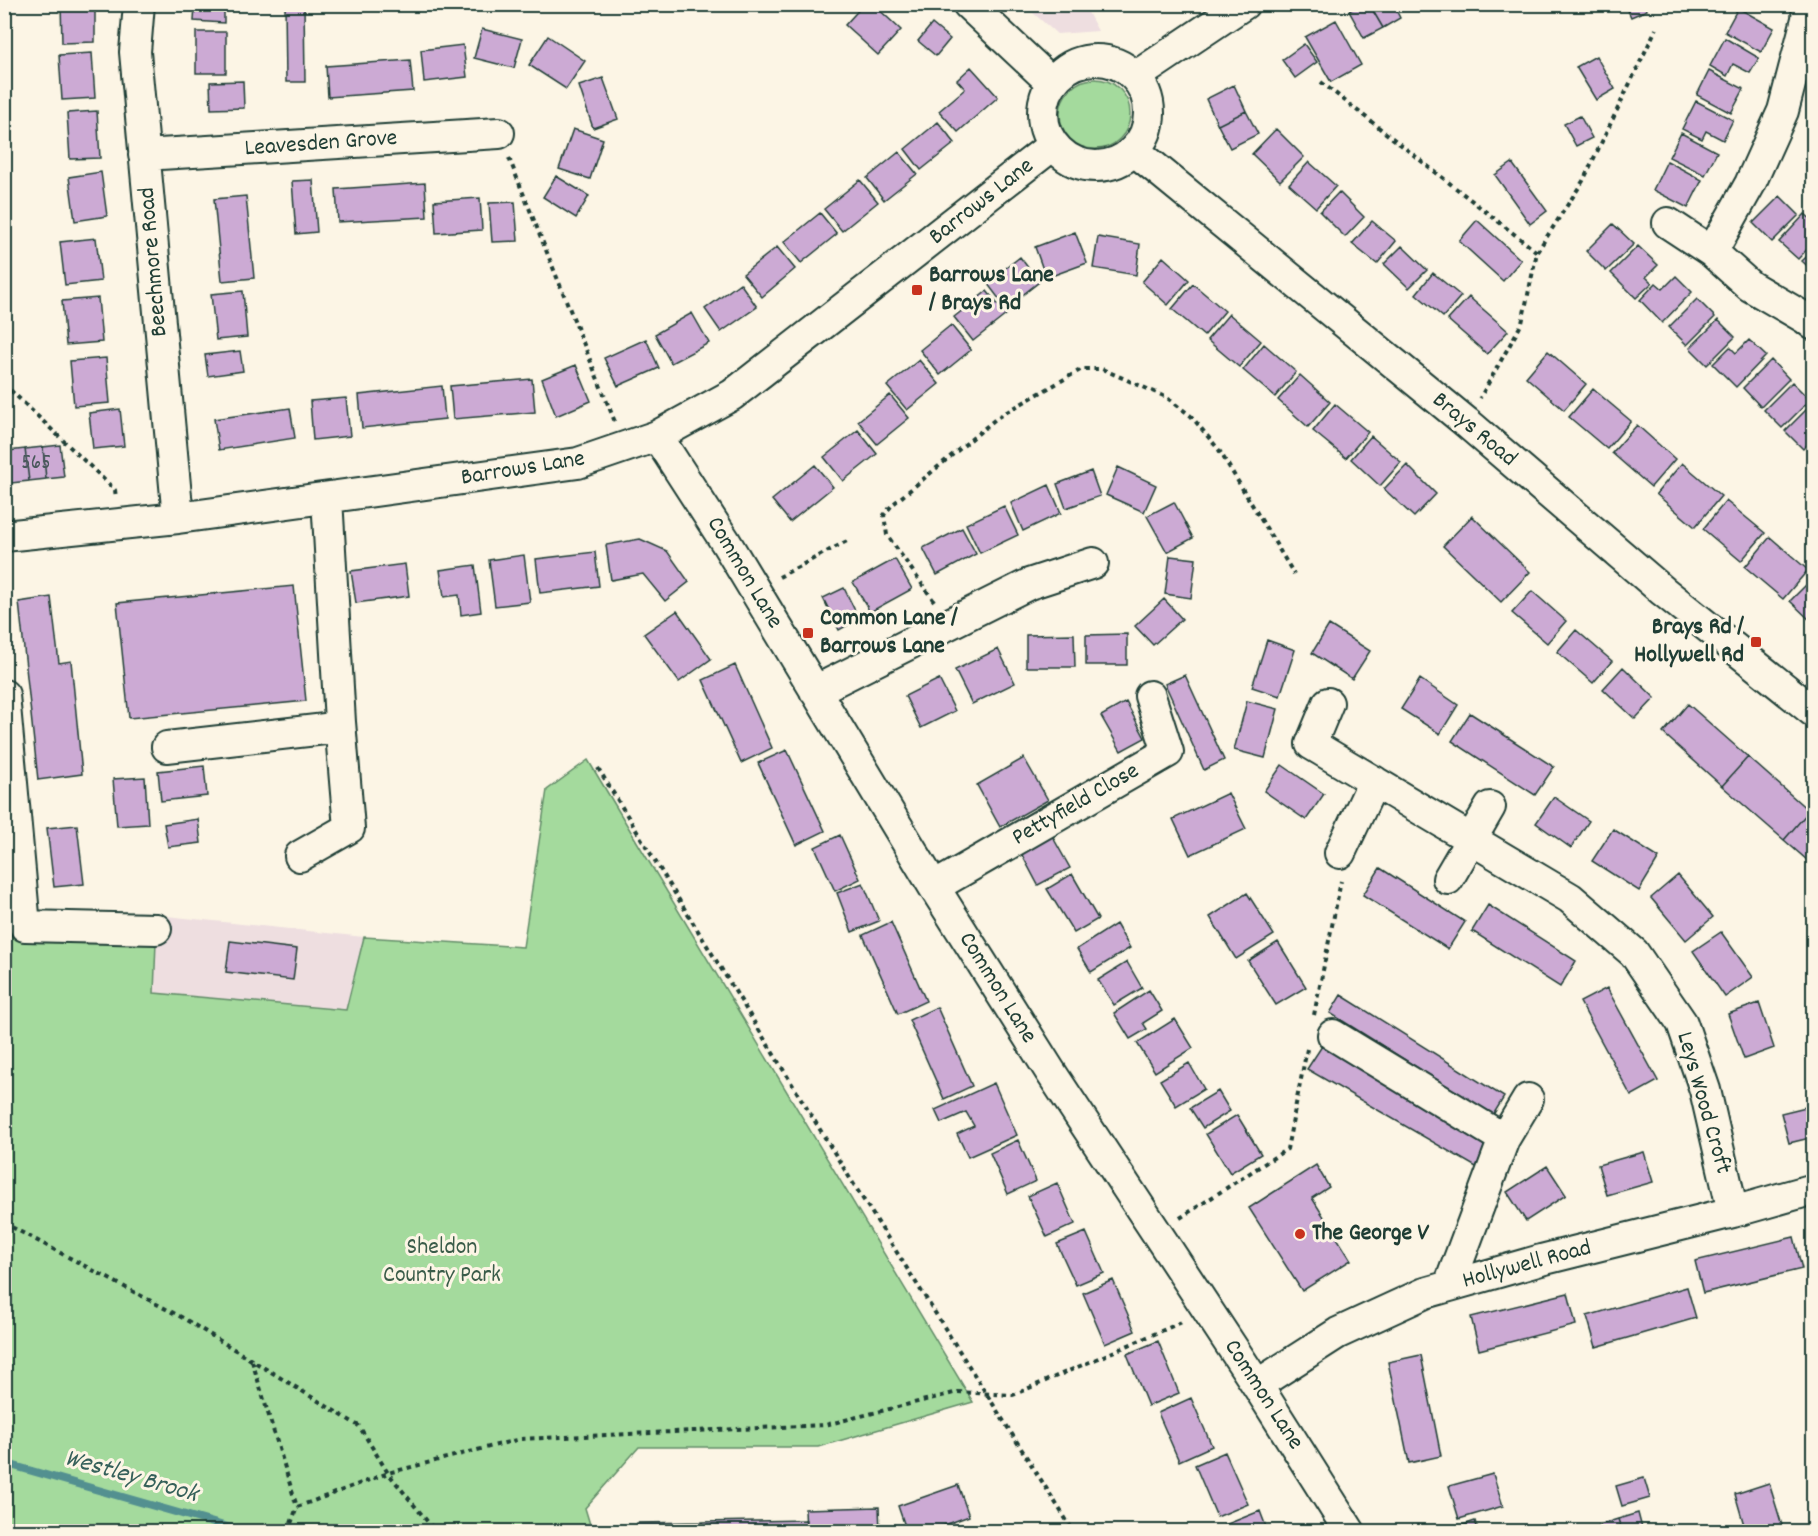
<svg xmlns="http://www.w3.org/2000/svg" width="1818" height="1536" font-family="Dekko,sans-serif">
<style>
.built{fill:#eedee0}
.green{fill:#a4da9d;stroke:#628c68;stroke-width:1.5}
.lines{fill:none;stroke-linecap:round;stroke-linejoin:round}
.stream{stroke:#539090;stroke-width:8}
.building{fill:#ccaad4;stroke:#1f3d34;stroke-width:1.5}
.minor-casing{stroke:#1f3d34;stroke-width:34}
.path{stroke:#1f3d34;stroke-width:4;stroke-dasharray:4.5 4.5;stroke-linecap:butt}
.minor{stroke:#fcf5e5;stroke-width:30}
.poi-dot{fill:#c8321e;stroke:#fcf5e5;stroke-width:2}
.labels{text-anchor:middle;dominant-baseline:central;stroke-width:6;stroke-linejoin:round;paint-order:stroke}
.number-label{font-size:21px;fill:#4a585c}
.street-label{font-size:24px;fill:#1f3d34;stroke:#fcf5e5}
.poi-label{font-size:24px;font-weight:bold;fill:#1f3d34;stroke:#fcf5e5;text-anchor:start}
.park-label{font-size:24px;fill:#3a5c49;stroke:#fcf5e5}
.water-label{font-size:26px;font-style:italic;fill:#35605a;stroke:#fcf5e5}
</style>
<rect width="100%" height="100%" fill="#fcf5e5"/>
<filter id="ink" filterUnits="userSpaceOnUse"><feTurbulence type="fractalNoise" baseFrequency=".0167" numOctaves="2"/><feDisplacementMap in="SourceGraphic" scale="12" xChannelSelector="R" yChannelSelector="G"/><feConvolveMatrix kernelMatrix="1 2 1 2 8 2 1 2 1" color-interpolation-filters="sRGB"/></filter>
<g filter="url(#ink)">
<path class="built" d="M1024,5H1084L1098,31L1057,34Z
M157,915L364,937L346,1010L154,993Z"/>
<path class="green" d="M1060 114a35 35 0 1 1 70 0a35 35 0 1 1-70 0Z
M588,760L973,1402L818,1447H639L585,1508L592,1531H5L4,884L8,935L156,942L154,993L346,1010L364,937L523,947L547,790Z"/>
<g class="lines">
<path class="stream" d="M4,1463L245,1532"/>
</g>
<path class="building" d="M61,4H95V42L62,43Z
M195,4H224V23L194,21Z
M285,4H304L305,82H286Z
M864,4H873L901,30L878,55L845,25Z
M1360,4H1369L1383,28L1364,38L1349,11Z
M1369,4H1393L1400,18L1383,28Z
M1625,4H1645L1647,10L1631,17Z
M1738,8L1774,28L1761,52L1725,32Z
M1336,20L1361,65L1331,82L1305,37Z
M932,24L950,39L936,56L918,41Z
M482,29L522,39L514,68L474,58Z
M196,32H226V73H196Z
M548,36L585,61L566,89L529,65Z
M1725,38L1759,58L1750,73L1733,64L1727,76L1710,66Z
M1304,44L1317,62L1295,78L1282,60Z
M463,45L467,77L424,82L421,50Z
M92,53L95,98L62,100L59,55Z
M1596,56L1615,89L1596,100L1576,67Z
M410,60L413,91L328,97L326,66Z
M971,67L998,97L958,132L939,111L965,89L957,80Z
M1709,71L1744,89L1731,113L1697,95Z
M603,78L618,119L593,128L579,86Z
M243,81L244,108L211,109L210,82Z
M1234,85L1246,111L1218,125L1206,99Z
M1696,101L1733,120L1723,140L1706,131L1702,139L1682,129Z
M97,111L100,158L70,159L67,113Z
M1246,111L1258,134L1230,148L1218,125Z
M1580,116L1592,138L1576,146L1564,124Z
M938,122L955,143L921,170L905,149Z
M573,129L603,139L590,179L559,169Z
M1276,129L1304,157L1280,181L1252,154Z
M1681,133L1717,152L1705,175L1669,157Z
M899,152L917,174L884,200L867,178Z
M1667,161L1702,180L1688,208L1653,190Z
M1309,162L1336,186L1316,208L1289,184Z
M1512,163L1547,211L1530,224L1495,175Z
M101,172L107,216L75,221L69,177Z
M556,176L589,196L576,218L543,197Z
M313,180L317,232L296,234L292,181Z
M860,180L878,202L842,231L824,209Z
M425,183L427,217L338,222L336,189Z
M1339,192L1364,217L1345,237L1320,212Z
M246,196L254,278L222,281L214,199Z
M1780,196L1799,215L1772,242L1753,223Z
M480,198L482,230L436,233L434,201Z
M515,202L518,241L492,242L489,203Z
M820,213L837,234L801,263L784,242Z
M1805,214L1814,222V242L1798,259L1779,242Z
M1477,220L1521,260L1503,281L1459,241Z
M1372,221L1396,241L1377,264L1352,244Z
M1613,224L1634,244L1606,271L1586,251Z
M1075,232L1087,263L1046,278L1035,247Z
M1098,237L1140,244L1136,275L1093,268Z
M96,238L101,281L65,285L60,242Z
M1402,246L1427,270L1409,288L1384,264Z
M1638,246L1658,265L1646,277L1652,283L1636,298L1611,273Z
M777,247L795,269L762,297L743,274Z
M1814,250V272L1802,261Z
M1020,257L1039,282L1006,308L987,283Z
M1163,257L1189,280L1168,305L1142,282Z
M1433,273L1461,296L1443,317L1416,294Z
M1676,276L1692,292L1662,323L1640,300L1656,283L1663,289Z
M740,283L757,307L721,332L705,309Z
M1193,284L1225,311L1204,336L1172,309Z
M243,291L247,337L216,340L211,294Z
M987,291L1006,315L973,341L954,317Z
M1469,297L1508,331L1487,354L1448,320Z
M98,298L102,342L66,345L62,301Z
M1697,299L1715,317L1687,345L1669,327Z
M692,313L709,343L671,363L655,334Z
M1229,314L1261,341L1239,367L1207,340Z
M1718,320L1735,337L1707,365L1690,348Z
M951,325L971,350L940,375L920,350Z
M646,339L659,368L618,386L604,358Z
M1749,340L1766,356L1736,387L1713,364L1730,347L1736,353Z
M1264,344L1296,372L1275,397L1243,370Z
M240,351L243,371L208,376L205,355Z
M1548,351L1586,384L1564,410L1526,377Z
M106,358L110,403L74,406L70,361Z
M919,360L939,384L907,410L887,386Z
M1771,360L1789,379L1761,407L1743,388Z
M576,365L591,401L556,416L542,379Z
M1300,375L1330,402L1308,427L1278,400Z
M532,379L535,412L453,419L450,386Z
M1792,382L1810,400L1782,428L1764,410Z
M442,386L445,419L362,428L359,395Z
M1593,389L1631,421L1607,449L1569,417Z
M890,395L909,418L877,444L858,421Z
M346,398L350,436L313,440L310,401Z
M1813,403L1814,438L1803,449L1785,431Z
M1335,404L1368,432L1346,458L1313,431Z
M290,408L295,438L219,450L214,419Z
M120,409L124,446L93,449L89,413Z
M1637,425L1675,459L1651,487L1612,453Z
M858,430L877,454L843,481L824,457Z
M1371,436L1401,462L1380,486L1351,459Z
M60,445L64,477L46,479L43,447Z
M43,447L46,479L29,481L25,449Z
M25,449L29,481L11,483L8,451Z
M4,451H8L11,483L4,484Z
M1682,463L1721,496L1695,527L1656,494Z
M815,465L833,487L790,522L772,500Z
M1407,465L1436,494L1414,517L1384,489Z
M1118,467L1156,485L1144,512L1106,495Z
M1091,471L1100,496L1066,508L1057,484Z
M1049,485L1061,513L1023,531L1011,503Z
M1726,501L1765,533L1741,561L1703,529Z
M1174,502L1193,538L1167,552L1147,516Z
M1004,506L1018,535L980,553L966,524Z
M1472,516L1530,572L1501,602L1443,546Z
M962,528L976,554L937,575L923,548Z
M1770,537L1808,570L1783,599L1745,567Z
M640,539L667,551L689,582L665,601L643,574L611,580L606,545Z
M595,552L599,586L540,593L536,559Z
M524,555L530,602L495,606L489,560Z
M1170,556L1196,559L1191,598L1165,594Z
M895,559L912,589L870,612L853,582Z
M405,564L409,596L356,603L351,571Z
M475,565L481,612L461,615L459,595L444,597L440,570Z
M1814,577V624L1790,601Z
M294,586L306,701L129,718L117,603Z
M844,588L859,619L839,630L823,598Z
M1532,591L1566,621L1547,643L1512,613Z
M51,597L59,663L71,661L82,774L38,780L19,602Z
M1164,599L1182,619L1153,645L1135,626Z
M677,611L711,659L679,682L644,634Z
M1329,625L1370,651L1352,679L1312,653Z
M1576,630L1612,661L1593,683L1557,652Z
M1074,634L1075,667H1026V635Z
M1127,634V665H1086V635Z
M1267,640L1295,650L1280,696L1252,687Z
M998,649L1015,683L972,704L955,670Z
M735,665L772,748L741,763L703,680Z
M1623,667L1655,698L1635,719L1603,689Z
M1185,675L1224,760L1204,770L1165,684Z
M939,679L955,711L921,728L905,696Z
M1420,679L1458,705L1440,734L1401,709Z
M1247,701L1278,709L1265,758L1234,750Z
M1126,702L1145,738L1121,751L1101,716Z
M1688,704L1748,757L1722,786L1663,733Z
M1470,713L1554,767L1535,795L1452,741Z
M787,750L825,831L796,845L758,763Z
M1748,757L1809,811L1784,840L1722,786Z
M1024,758L1048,800L1000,827L977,785Z
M1282,765L1324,794L1306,820L1264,791Z
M204,766L207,796L161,801L158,771Z
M145,777L148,824L117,826L113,779Z
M1228,793L1246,829L1190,855L1173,819Z
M1554,797L1589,821L1571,848L1536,823Z
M1809,811L1814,815V866L1784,840Z
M198,819L201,843L168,847L164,824Z
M77,825L84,884L54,887L47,828Z
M1613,829L1659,858L1639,891L1592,861Z
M1051,834L1070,868L1038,885L1020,851Z
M840,835L860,879L835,891L815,847Z
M1380,868L1465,922L1448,949L1363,895Z
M1072,874L1098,919L1074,933L1047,889Z
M1678,875L1713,917L1686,940L1651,898Z
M863,883L879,921L852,932L837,893Z
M1247,893L1274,935L1236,959L1210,917Z
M1488,905L1576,961L1560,987L1472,931Z
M891,922L926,1001L898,1014L863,935Z
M1116,924L1130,948L1091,972L1077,949Z
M1721,932L1753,977L1725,997L1693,951Z
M230,941L297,949L293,980L226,972Z
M1278,942L1306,987L1276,1005L1248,961Z
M1127,962L1142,988L1114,1005L1098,980Z
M1607,988L1658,1081L1631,1096L1580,1002Z
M1149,990L1162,1011L1143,1023L1147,1029L1130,1039L1114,1013Z
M1341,995L1504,1097L1493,1115L1330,1013Z
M1759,1003L1774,1048L1744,1059L1728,1014Z
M937,1007L972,1086L944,1099L909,1020Z
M1175,1019L1193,1048L1155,1072L1137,1043Z
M1322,1046L1490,1145L1476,1167L1307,1069Z
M1189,1063L1204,1089L1176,1106L1160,1080Z
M994,1083L1017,1135L968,1157L957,1134L974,1126L966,1112L941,1123L935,1110Z
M1218,1091L1230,1111L1203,1128L1190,1108Z
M1814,1105V1137L1789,1143L1781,1113Z
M1237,1115L1261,1154L1230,1173L1206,1134Z
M1018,1140L1036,1181L1008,1194L990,1153Z
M1644,1152L1653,1182L1607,1195L1598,1165Z
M1316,1165L1329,1187L1312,1198L1351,1260L1302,1291L1249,1208Z
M1547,1166L1566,1195L1526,1221L1507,1192Z
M1057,1183L1075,1224L1047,1237L1028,1196Z
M1086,1232L1104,1273L1076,1285L1057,1244Z
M1794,1237L1802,1269L1703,1293L1695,1261Z
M1113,1280L1135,1331L1105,1344L1083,1293Z
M1687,1287L1696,1318L1596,1347L1587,1316Z
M1568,1293L1576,1325L1479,1350L1471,1317Z
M1158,1341L1179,1393L1148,1406L1127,1354Z
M1421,1355L1441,1456L1409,1463L1388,1362Z
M1191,1398L1212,1446L1179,1461L1158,1413Z
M1225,1452L1248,1504L1217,1517L1195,1465Z
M1493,1474L1503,1506L1459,1519L1449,1486Z
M1644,1478L1650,1498L1622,1506L1616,1486Z
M1769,1483L1784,1532H1746L1735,1494Z
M958,1485L969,1516L926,1532H907L898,1506Z
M879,1507L880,1532H806L805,1509Z
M1260,1511L1268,1532H1228L1225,1525Z
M1638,1513L1643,1532H1622L1618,1519Z
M1618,1519L1622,1532H1601L1599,1525Z
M806,1520V1532H703V1522Z
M1475,1521L1479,1532H1443Z
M703,1522V1532H637V1523Z"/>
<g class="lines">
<defs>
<path id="minor" d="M139,4L135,52L178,518
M968,4L1051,82
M1808,4L1807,19L1783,111L1750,184L1712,252L1750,286L1805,318L1814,325
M1043 113a53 53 0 1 1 106 0a53 53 0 1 1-106 0Z
M1135,77L1244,4
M1133,151L1141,156L1466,422L1663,591L1814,712
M144,155L499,133
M1668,223L1712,252
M657,436L725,541L934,887L1050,1071L1257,1385L1350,1532
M4,536L178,518L578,463L657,436L732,395L1053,145
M815,691L1029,584L1093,563
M4,695L25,926L156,929
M1328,703L1311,744L1570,898L1634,953L1682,1023L1705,1090L1733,1212
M167,747L334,728L340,722L327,498
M1340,853L1374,781
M300,856L349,828L340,722
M1448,879L1490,807
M934,887L1168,752L1150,696
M1333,1035L1504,1139L1528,1099
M1449,1286L1504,1139
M1257,1385L1338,1333L1425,1293L1541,1260L1733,1212L1814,1189"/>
</defs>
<use href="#minor" class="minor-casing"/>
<path class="path" d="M1321,82L1537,252L1522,323L1480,398
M509,158L615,422
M1537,252L1583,181L1656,29
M4,384L115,490L116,498
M779,577L847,541
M934,601L887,535L884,515L892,505L998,417L1082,369H1102L1166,397L1191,416L1219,450L1294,574
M598,768L851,1180L1074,1532
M1314,1015L1341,881
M1180,1218L1287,1149L1307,1049
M4,1223L183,1318L359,1426L388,1473L436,1532
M252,1361L297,1507
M288,1532L297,1507L388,1473L520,1439L825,1425L958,1392L1013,1395L1182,1322"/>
<use href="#minor" class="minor"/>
</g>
</g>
<g class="poi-dot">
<rect x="911" y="284" width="12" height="12" rx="3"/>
<rect x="802" y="627" width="12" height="12" rx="3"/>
<rect x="1750" y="636" width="12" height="12" rx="3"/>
<circle cx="1300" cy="1234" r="6"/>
</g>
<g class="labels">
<g class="number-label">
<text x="36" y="464">565</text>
</g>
<g class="street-label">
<text transform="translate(321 144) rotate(-4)">Leavesden Grove</text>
<text transform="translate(982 202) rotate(-38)">Barrows Lane</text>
<text transform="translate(154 262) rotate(-95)">Beechmore Road</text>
<text transform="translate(1474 430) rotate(40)">Brays Road</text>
<text transform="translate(523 469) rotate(-9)">Barrows Lane</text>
<text transform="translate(744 573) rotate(59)">Common Lane</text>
<text transform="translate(1076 805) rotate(-30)">Pettyfield Close</text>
<text transform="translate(997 988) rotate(58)">Common Lane</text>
<text transform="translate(1703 1103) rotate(74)">Leys Wood Croft</text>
<text transform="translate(1527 1265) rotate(-15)">Hollywell Road</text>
<text transform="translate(1263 1395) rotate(57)">Common Lane</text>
</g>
<g class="poi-label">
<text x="929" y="276">Barrows Lane<tspan x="929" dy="28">/ Brays Rd</tspan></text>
<text x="820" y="619">Common Lane /<tspan x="820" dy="28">Barrows Lane</tspan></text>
<text x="1744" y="628" text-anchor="end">Brays Rd /<tspan x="1744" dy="28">Hollywell Rd</tspan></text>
<text x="1312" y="1234">The George V</text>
</g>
<g class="park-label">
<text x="442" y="1248">Sheldon<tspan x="442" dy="28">Country Park</tspan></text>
</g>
<g class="water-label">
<text transform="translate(131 1477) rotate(16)">Westley Brook</text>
</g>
</g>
<rect width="1818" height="1536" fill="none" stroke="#fcf5e5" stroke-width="24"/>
<rect x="12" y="12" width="1794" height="1512" fill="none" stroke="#1f3d34" stroke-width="2" filter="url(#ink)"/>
</svg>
